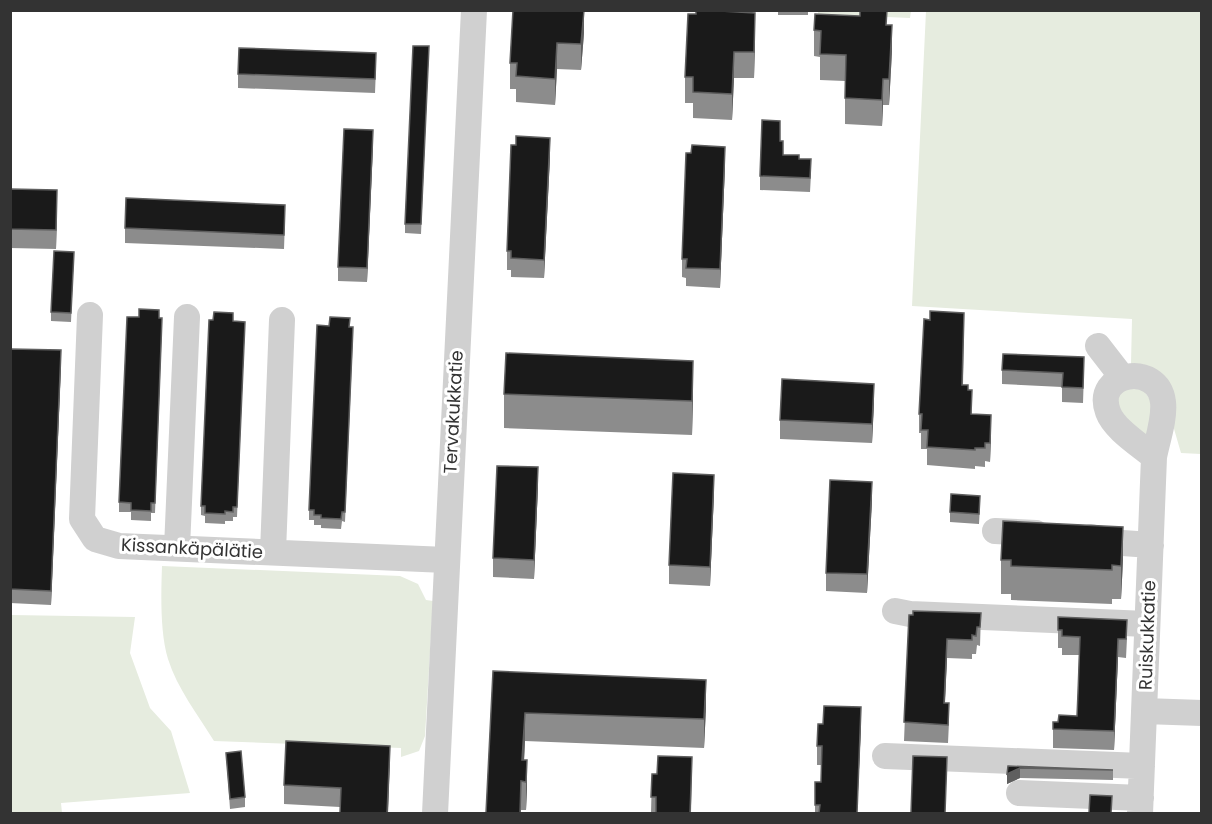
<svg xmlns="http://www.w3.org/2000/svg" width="1212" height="824" font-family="Poppins,sans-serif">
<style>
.green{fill:#e6ecdf}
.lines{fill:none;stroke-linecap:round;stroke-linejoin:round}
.minor{stroke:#d0d0d0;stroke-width:26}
.wall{fill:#8c8c8c}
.shaded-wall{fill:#5f5f5f}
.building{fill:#1a1a1a;stroke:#5f5f5f;stroke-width:1.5}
.labels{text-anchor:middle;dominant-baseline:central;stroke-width:6;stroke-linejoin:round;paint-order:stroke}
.street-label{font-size:18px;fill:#333;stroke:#fff}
</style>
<rect width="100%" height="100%" fill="#fff"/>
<path class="green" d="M818,10L911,11L910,18L818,14Z
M926,11H1201V454L1181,453L1170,415L1140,365L1131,364L1132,319L912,306Z
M1141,387L1152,402L1148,437C1129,422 1112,416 1120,390Z
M162,566L400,576L418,584L426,600L433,601L425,736L419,751L401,757V748L214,741C198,715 177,688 168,659C160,633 161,594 162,566Z
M11,615L135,617L130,653L150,708L171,731L190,793L61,803L62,813H11Z"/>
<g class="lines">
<path class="minor" d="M90,315L82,519L95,539L119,546L446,560
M1098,346L1122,377
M995,531L1036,533
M1091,537L1108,542L1151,545
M177,548L187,317
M273,552L282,320
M895,611L910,614L1147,624
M1144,711L1202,713
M885,756L1142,766
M1019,793L1141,798
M435,814L474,10
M1140,814L1154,457C1157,441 1165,419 1163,402C1158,361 1093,372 1108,412C1114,429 1140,445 1154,457"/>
</g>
<path class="wall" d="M513,10L584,33L581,70L557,69L555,105L516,102V89H510V63Z
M778,10H808V15H778Z
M722,11L755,39L754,78H734L732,120L693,118V103H685V77L696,14Z
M887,25L892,51L889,105H883L882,126L845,124V81L820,80V57L814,56V30Z
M429,46L421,234L405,233V224Z
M376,68L375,93L238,88V74Z
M780,141L783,155L799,159L811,174L810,192L760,190V176Z
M373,145L367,282L338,281V267Z
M516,145L550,157L544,278L511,277V270H507V251Z
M725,165L720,288L686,286V278L682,277V259Z
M10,189L57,209L56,249L10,248Z
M285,220L284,249L125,243V228Z
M74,252L71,322L51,321V312Z
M159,318L162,327L155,513H151V521L131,520V512H119V502Z
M233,321L245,322L237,517H233V521H225V524L205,523V516L201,515V506Z
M350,327L353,337L345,522L342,521L341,529L321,528V525H314V520H309V510Z
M964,331L963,385L968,390L972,414L991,434L990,462L985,461V467L975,466V469L927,465V449H921V433H919V414Z
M10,349L61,365L51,605L10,603Z
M1002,370L1084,372L1083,403L1062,402V387L1002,384Z
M504,394L693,395L692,435L504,428Z
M874,403L872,443L780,439V420Z
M538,486L534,579L493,577V558Z
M714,493L710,586L669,584V565Z
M872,501L867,593L826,591V573Z
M980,506L979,524L950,522V512Z
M1001,560H1123L1121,599H1112V604L1011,600V594H1001Z
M981,613L980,646L977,645L976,654H972V659L947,658L945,703L949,722L948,743L904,741L909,615Z
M1058,617L1127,638L1126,658L1118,657L1114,750L1053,748V722H1058L1077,716L1079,655H1062V648H1058Z
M493,671L706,708L704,748L525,741L524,760L527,788L526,810H521V813H486Z
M861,726L857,813H815V782H821V765H817V746Z
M226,753L245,797V807L230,809Z
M390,764L388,813H340V807L284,804V785Z
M1008,766L1113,770V780L1020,778L1007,784Z
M652,774L692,776L691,813H651Z"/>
<path class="shaded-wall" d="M584,10V33L581,70V44Z
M755,13V39L754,78V52Z
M892,25V51L889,105V79Z
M557,43V69L555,105V79Z
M734,52V78L732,120V94Z
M883,79V105L882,126V100Z
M373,130V145L367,282V268Z
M550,138V157L544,278V260Z
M725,147V165L720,288V269Z
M57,190V209L56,249V230Z
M61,350V365L51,605V591Z
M693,361V395L692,435V401Z
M874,384V403L872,443V424Z
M991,415V434L990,462V443Z
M538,467V486L534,579V560Z
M714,475V493L710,586V567Z
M872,482V501L867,593V574Z
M1123,527V560L1121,599V566Z
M947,639V658L944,722V703Z
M1118,639V657L1114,750V731Z
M706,680V708L704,748V719Z
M861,707V726L857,813Z
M525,713V741L523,781L522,760Z
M390,746L388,813H387Z
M527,760V788L526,810V782Z
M1020,768V778L1007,784V774Z"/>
<path class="building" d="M513,10H584L581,44L557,43L555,79L516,76L517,63H510Z
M696,10H721V11L755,13L754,52H734L732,94L693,92V77H685L688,14H696Z
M860,10H887L886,25H892L889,79H883L882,100L845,98L846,55L820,54L821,31L814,30L815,14L860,16Z
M413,46H429L421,224H405Z
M239,48L376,53L375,79L238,74Z
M762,120L780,121V141H783V155H799V159H811L810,178L760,176Z
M344,129L373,130L367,268L338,267Z
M516,136L550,138L544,260L511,258V251H507L511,145H516Z
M692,145L725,147L720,269L686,268L687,259H682L686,153H691Z
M10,189L57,190L56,230L10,229Z
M126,198L285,205L284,235L125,228Z
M54,251L74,252L71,313L51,312Z
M139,309L159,310V318H162L155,503H151V511L131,510V503L119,502L127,317H139Z
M930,311L964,313L962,385H968V390H972L971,414L991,415L990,443H985V448H975V450L927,447L928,430H921L922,414H919L924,319L930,320Z
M214,312L233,313V321L245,322L237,507H233V512L225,511V514L205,513V506H201L209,320H213Z
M330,317L350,318L349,327H353L345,512H342L341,519L321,518V515H314V510H309L317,325L329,326Z
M10,349L61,350L51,591L10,589Z
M506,353L693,361L692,401L504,394Z
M1003,354L1084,357L1083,388L1062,387L1063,373L1002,370Z
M782,379L874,384L872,424L780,420Z
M497,466L538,467L534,560L493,558Z
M673,473L714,475L710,567L669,565Z
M830,480L872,482L867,574L826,573Z
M951,494L980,496L979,514L950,512Z
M1003,521L1123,527L1121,566L1112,565V570L1011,566V560H1001Z
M913,611L981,613L980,627H977L976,636L972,635V640L947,639L944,703H949L948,725L904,722L909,615H913Z
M1058,617L1127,620L1126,639H1118L1114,731L1053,729V722H1058L1059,715L1077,716L1078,693L1080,637L1062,636V630H1058Z
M493,671L706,680L704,719L525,713L522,760H527L526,782L521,781L520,813H486Z
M824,706L861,707L857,813H819L820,805H815V782H821L822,746H817L818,724H823Z
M286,741L390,746L387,813H340L341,788L284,785Z
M241,751L245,797L230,799L226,753Z
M658,756L692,757L690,813H656V797H651L652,774H657Z
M913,756L947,757L945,813H911Z
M1008,766L1113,770L1020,768L1007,774Z
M1090,795L1112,796L1111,813H1089Z"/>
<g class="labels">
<g class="street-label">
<text transform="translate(453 412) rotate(-87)">Tervakukkatie</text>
<text transform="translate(192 548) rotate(3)">Kissankäpälätie</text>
<text transform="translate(1147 635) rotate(-88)">Ruiskukkatie</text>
</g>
</g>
<rect width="1212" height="824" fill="none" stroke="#333333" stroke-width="24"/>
</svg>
